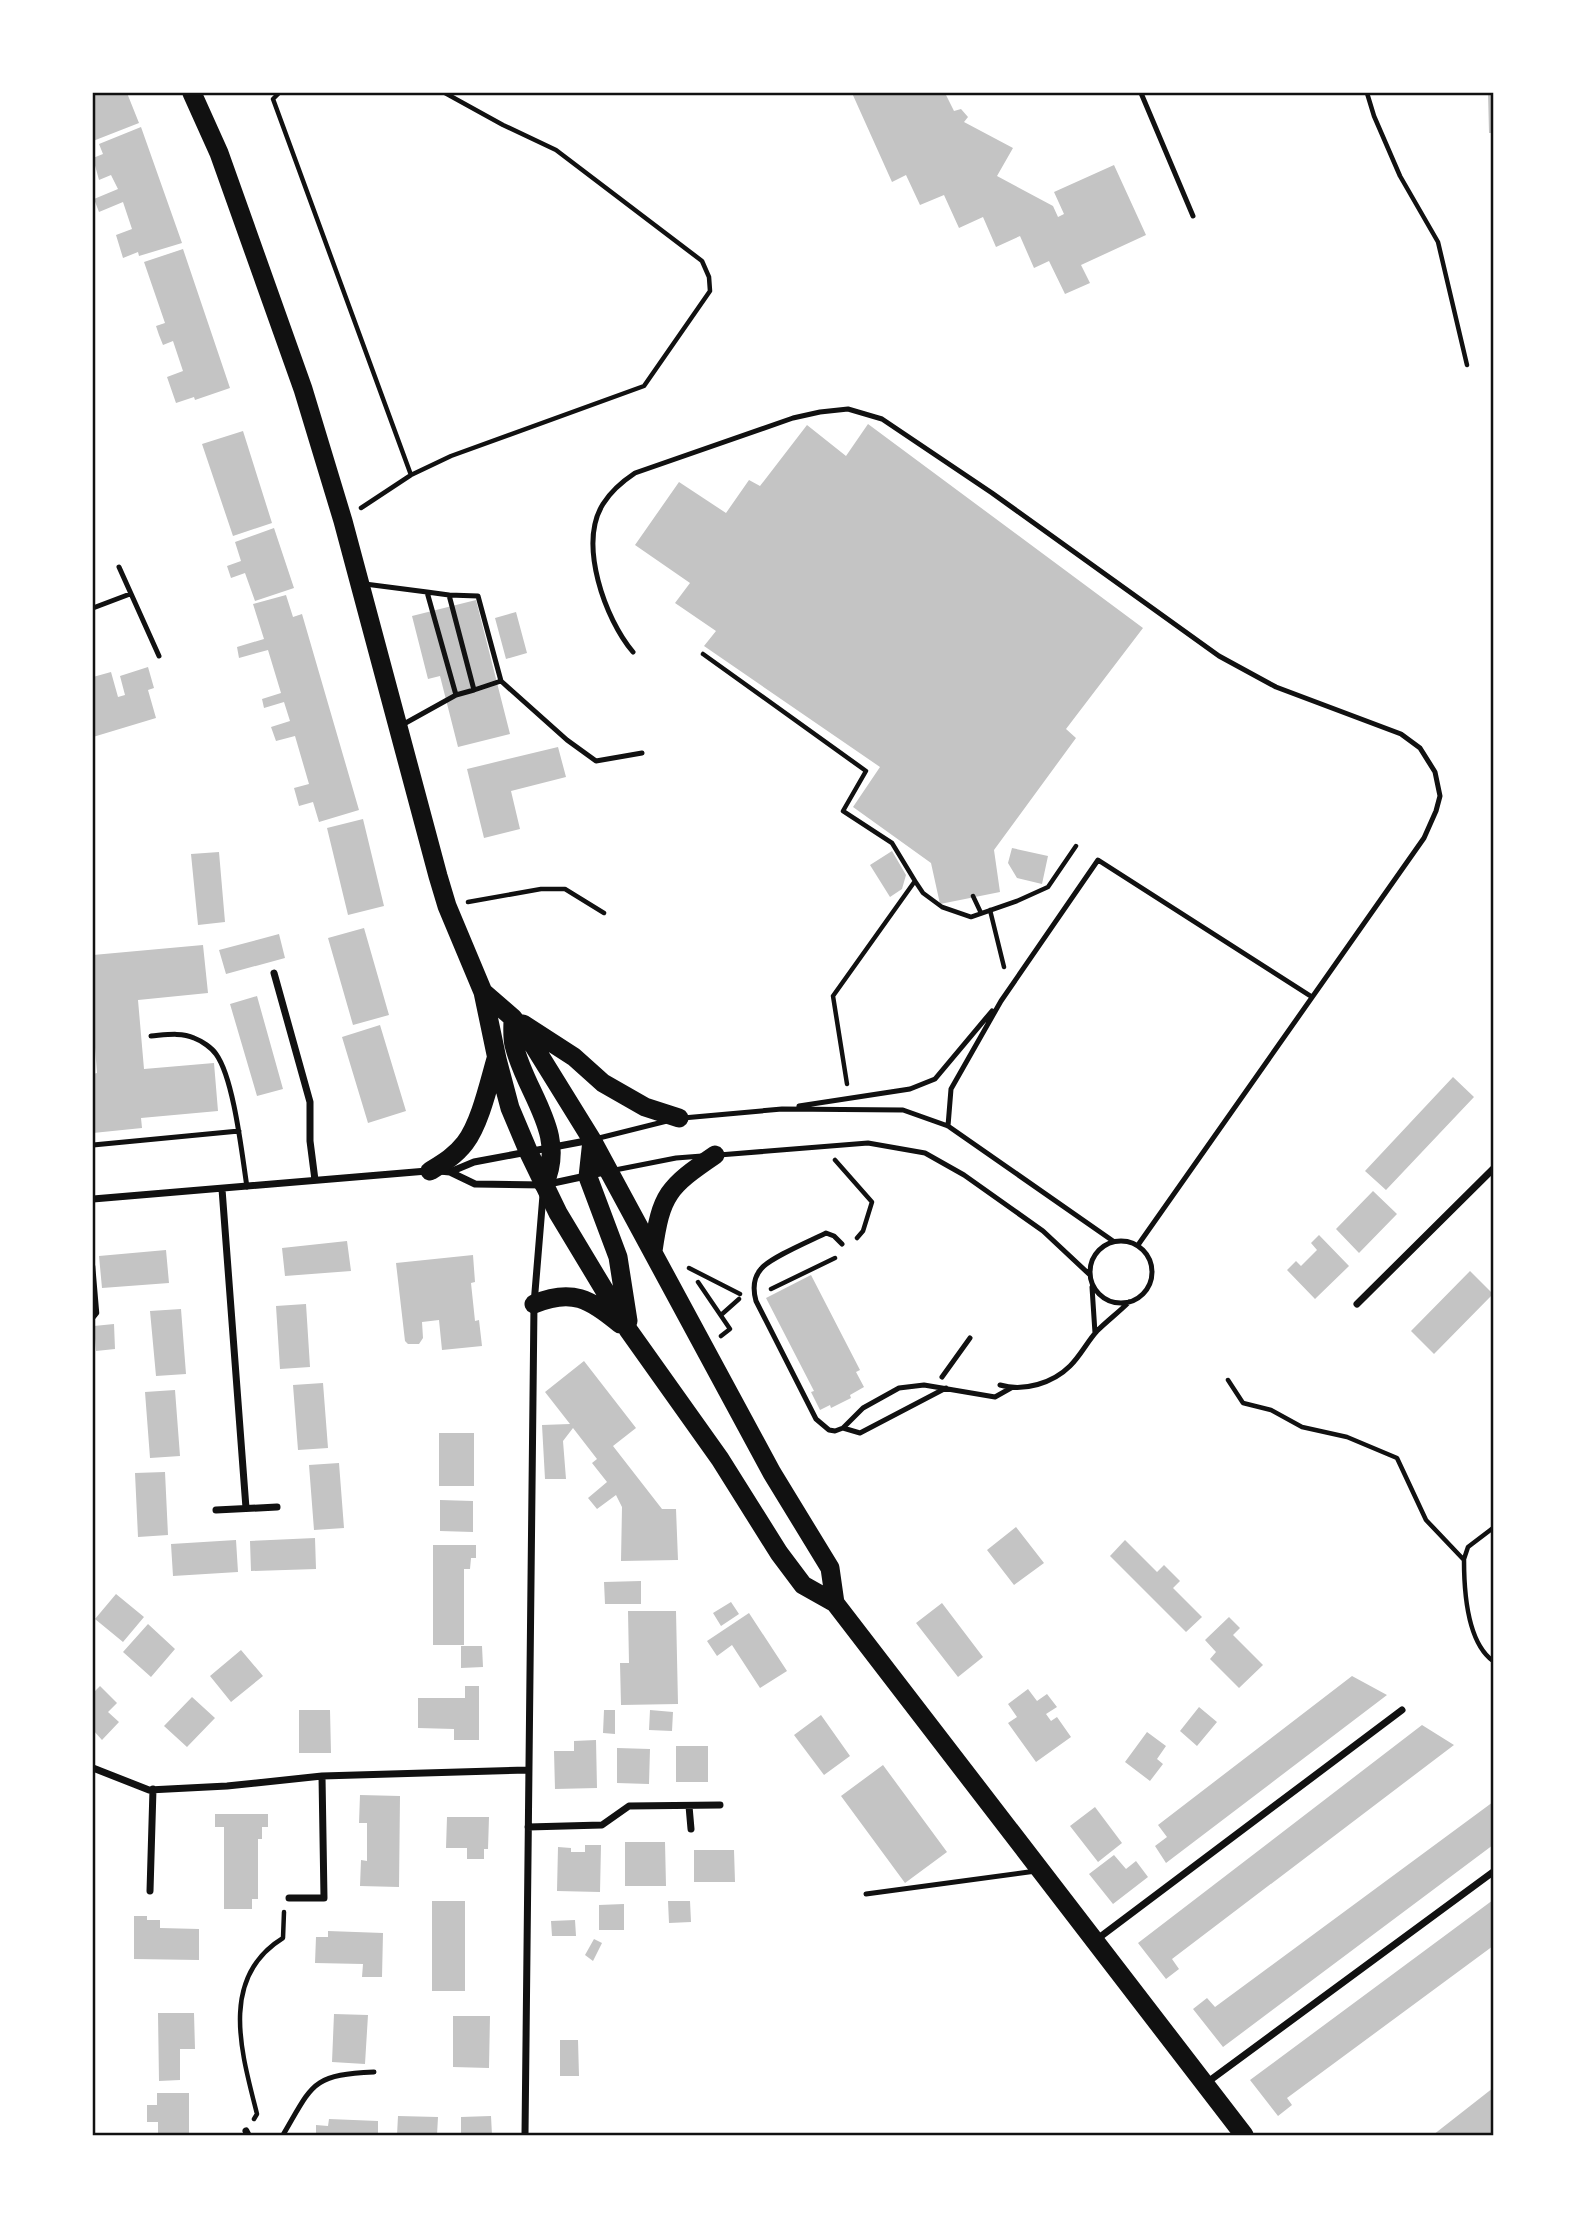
<svg xmlns="http://www.w3.org/2000/svg" width="1586" height="2228" font-family="'IBM Plex Sans',sans-serif">
<style>
.building{fill:#c4c4c4}
.lines{fill:none;stroke-linecap:round;stroke-linejoin:round}
.path{stroke:#111;stroke-width:4.5}
.service{stroke:#111;stroke-width:5}
.minor{stroke:#111;stroke-width:7}
.trunk{stroke:#111;stroke-width:19}
.neatline{fill:none;stroke:#111;stroke-width:2.5}
</style>
<rect width="100%" height="100%" fill="#fff"/>
<path class="building" d="M93,93H127L139,123L93,141Z
M852,93H945L954,111L961,109L968,117L964,122L1013,148L997,176L1053,206L1058,217L1064,214L1054,192L1114,165L1146,235L1081,265L1090,283L1065,294L1049,261L1034,268L1020,236L996,247L983,217L959,228L944,195L920,205L906,175L892,182Z
M1488,93H1493V133H1489Z
M141,127L182,243L139,256L138,252L123,258L116,235L132,229L123,202L99,212L94,199L118,189L111,175L99,180L93,158L103,154L99,144Z
M183,249L230,388L195,400L194,397L176,403L167,377L183,371L173,341L163,345L159,335L156,326L165,323L144,262Z
M868,424L1143,628L1066,729L1076,738L994,850L1000,892L940,904L931,863L853,807L880,767L704,646L716,631L675,603L690,583L635,545L679,482L726,513L749,480L760,486L807,425L846,456Z
M243,431L272,523L233,536L202,444Z
M274,528L294,588L255,601L245,573L231,578L227,566L241,561L235,542Z
M286,595L293,617L302,614L359,810L319,822L313,802L299,806L294,788L309,784L295,736L276,741L271,727L290,721L284,702L264,708L262,699L281,693L268,650L239,658L237,647L264,639L253,604Z
M476,600L510,734L458,747L440,676L428,679L412,616Z
M516,612L527,653L506,659L495,618Z
M148,667L154,688L148,690L156,718L93,737V677L111,672L118,697L125,695L120,676Z
M558,747L566,777L511,791L520,829L484,838L467,769Z
M363,819L384,906L348,915L327,828Z
M1012,848L1048,856L1042,884L1017,878L1008,863Z
M892,851L906,875L902,889L890,897L870,865Z
M219,852L225,922L198,925L191,854Z
M364,928L389,1015L353,1025L328,938Z
M279,934L285,958L226,974L219,950Z
M203,945L208,993L138,1000L144,1069L214,1063L218,1111L141,1118L142,1128L93,1133V1074L97,1073L93,1022V955Z
M257,996L283,1089L257,1096L230,1004Z
M380,1025L406,1111L368,1123L342,1037Z
M1453,1077L1474,1097L1386,1190L1365,1171Z
M1373,1191L1397,1214L1359,1253L1336,1229Z
M1319,1235L1349,1266L1315,1299L1287,1270L1296,1261L1301,1266L1317,1250L1311,1243Z
M347,1241L351,1271L285,1276L282,1248Z
M166,1250L169,1283L102,1288L99,1256Z
M473,1255L475,1282L471,1283L475,1321L479,1320L482,1346L442,1350L439,1320L422,1322L423,1338L419,1344H408L405,1341L396,1263Z
M1470,1271L1493,1294L1434,1354L1411,1331Z
M811,1275L860,1370L856,1372L864,1387L850,1395L851,1398L831,1408L830,1405L820,1410L811,1392L814,1391L766,1298Z
M306,1304L310,1367L280,1369L276,1306Z
M181,1309L186,1374L156,1376L150,1311Z
M114,1324L115,1349L96,1351L94,1326Z
M584,1361L636,1428L613,1446L662,1509H676L678,1560L621,1561L622,1507L616,1495L597,1509L588,1498L607,1482L592,1463L597,1459L573,1428L563,1441L566,1479H545L542,1425L570,1424L545,1392Z
M323,1383L328,1448L298,1450L293,1385Z
M175,1390L180,1456L150,1458L145,1392Z
M439,1433H474V1486H439Z
M339,1463L344,1528L314,1530L309,1465Z
M165,1472L168,1535L138,1537L135,1473Z
M440,1500L473,1501V1532L440,1531Z
M1016,1527L1044,1563L1014,1585L987,1550Z
M315,1538L316,1569L251,1571L250,1541Z
M236,1540L238,1572L173,1576L171,1544Z
M1125,1540L1157,1572L1164,1565L1180,1581L1173,1588L1202,1617L1186,1632L1110,1556Z
M433,1545H476V1558H471L470,1569H464V1645H433Z
M641,1581V1604H605L604,1582Z
M116,1594L144,1617L123,1642L95,1619Z
M731,1602L739,1614L721,1626L713,1613Z
M942,1603L983,1657L958,1677L916,1623Z
M628,1611H676L678,1704L621,1705L620,1663H629Z
M749,1613L787,1671L760,1688L732,1645L717,1656L707,1641Z
M1229,1617L1240,1628L1233,1635L1263,1665L1239,1688L1210,1659L1216,1652L1205,1640Z
M148,1624L175,1649L151,1677L123,1652Z
M461,1646H482L483,1667L461,1668Z
M241,1650L263,1676L231,1702L210,1676Z
M1352,1676L1387,1695L1166,1863L1155,1846L1167,1837L1158,1825Z
M100,1686L117,1703L108,1712L119,1722L102,1740L93,1730V1693Z
M465,1686H479V1740H454V1729L418,1728V1698H465Z
M1028,1689L1037,1701L1047,1694L1057,1707L1046,1714L1051,1721L1057,1717L1071,1737L1036,1762L1008,1723L1017,1717L1008,1704Z
M192,1697L215,1718L187,1747L164,1726Z
M1199,1707L1217,1722L1197,1746L1180,1731Z
M299,1710H330L331,1753H299Z
M604,1710H615V1734L603,1733Z
M650,1710L673,1712L672,1731L649,1730Z
M821,1715L850,1756L824,1775L794,1735Z
M1422,1725L1454,1745L1172,1959L1179,1969L1166,1979L1138,1943Z
M1147,1732L1166,1746L1157,1759L1163,1764L1150,1781L1125,1762Z
M596,1740L597,1788L555,1789L554,1751H574V1741Z
M676,1746H708V1782H676Z
M617,1748L650,1749L649,1784L617,1783Z
M883,1765L947,1852L905,1883L841,1796Z
M360,1795L400,1796L399,1887L360,1886L361,1860L367,1861V1823H359Z
M1493,1802V1845L1223,2047L1193,2009L1207,1998L1215,2007Z
M1095,1807L1122,1843L1098,1862L1070,1826Z
M215,1814H268V1827H262V1839H258V1899H252V1909H224V1827H215Z
M447,1817H489L488,1849H484V1859H467V1848H446Z
M625,1842H665L666,1886H625Z
M585,1845H601L600,1892L557,1891L558,1847L571,1848V1852H585Z
M694,1850H734L735,1882H694Z
M1114,1855L1126,1869L1136,1861L1148,1877L1113,1904L1089,1874Z
M1493,1900V1946L1287,2098L1292,2105L1278,2116L1250,2080Z
M432,1901H465V1991H432Z
M668,1901H690L691,1922L669,1923Z
M624,1904V1930H599V1905Z
M134,1916H147V1920H160V1928L199,1929V1960L134,1959Z
M575,1920L576,1936H552L551,1921Z
M328,1931L383,1933L382,1977H362L363,1964L315,1963L316,1937H328Z
M594,1939L602,1943L593,1961L585,1955Z
M158,2013H194L195,2049H180V2080L159,2081Z
M334,2014L368,2015L365,2064L332,2062Z
M453,2016H490L489,2068L453,2067Z
M560,2040H578L579,2076H560Z
M1493,2088V2135H1433Z
M157,2093H189V2135H158V2122H147V2105H157Z
M398,2116L438,2117L437,2135H397Z
M491,2116L492,2135H461V2117Z
M329,2119L378,2121V2135H316V2125L328,2126Z"/>
<g class="lines">
<path class="path" d="M279,93L273,99L411,475
M1367,93L1374,116L1400,176L1438,242L1467,365
M361,508L411,475L451,456L644,386L710,291L709,277L702,261L556,150L503,125L445,93
M703,654L866,771L843,811L892,843L915,881L833,996L847,1084
M915,881L923,893L942,907L971,917L1017,901L1048,887L1076,846
M973,896L981,913
M468,902L541,889H565L604,913
M990,910L1004,967
M835,1160L872,1202L863,1231L857,1238
M93,1266L97,1313L93,1318
M689,1268L740,1294
M698,1282L730,1329L721,1336
M771,1289L835,1258
M721,1315L739,1299
M1228,1380L1243,1403L1271,1410L1302,1427L1347,1437L1397,1458L1426,1520L1464,1560C1464,1589 1467,1642 1493,1661
M1464,1559L1468,1547L1493,1528
M254,2119L257,2114C242,2054 218,1978 283,1938L284,1912"/>
<path class="service" d="M1141,93L1193,216
M119,567L159,656
M365,584L427,592L456,695L402,725
M427,592L449,595L474,690L456,695
M449,595L478,596L501,681L474,690
M93,608L130,594
M633,652C605,619 578,544 603,504C611,491 623,481 635,473L793,418L820,412L848,409L882,419L992,493L1219,656L1276,687L1401,734L1420,748L1435,772L1440,796L1436,811L1424,838L1138,1245
M501,681L567,740L596,761L642,753
M151,1036C165,1035 181,1032 194,1038C202,1041 212,1048 216,1054C234,1079 242,1155 247,1187
M799,1106L910,1089L935,1079L992,1011
M683,1118L782,1109L903,1110L948,1126L1113,1241
M948,1126L951,1089L1001,1001L1098,860L1312,997
M595,1139L667,1121
M93,1145L239,1131
M719,1155L868,1143L925,1153L964,1175L1043,1231L1090,1275
M615,1170L676,1158L702,1156
M1090 1272a31 31 0 1 1 62 0a31 31 0 1 1-62 0Z
M842,1244L834,1236L826,1233C812,1240 769,1258 761,1269C753,1278 753,1290 756,1301L816,1419L829,1430L835,1431L843,1428L863,1408L899,1388L924,1385L995,1397L1011,1388
M1092,1287L1095,1333
M942,1377L970,1338
M1000,1385C1024,1392 1053,1383 1070,1366C1081,1355 1087,1342 1097,1331C1107,1321 1119,1312 1129,1302
M843,1428L860,1433L946,1388
M866,1894L1036,1871
M283,2135C313,2084 311,2075 374,2072"/>
<path class="minor" d="M274,973L310,1102V1141L315,1180
M439,1171L450,1172L474,1162L591,1140
M450,1172L475,1184L544,1185L609,1171
M222,1189L246,1508
M93,1199L427,1171
M1357,1304L1493,1169
M216,1510L277,1507
M93,1768L149,1790L227,1786L322,1776L527,1770
M689,1806L691,1829
M528,1827L602,1825L629,1806L720,1805
M150,1891L153,1789
M289,1898H324L322,1776
M1096,1940L1402,1710
M1205,2084L1493,1872
M246,2131L248,2135
M525,2135L534,1304L543,1195"/>
<path class="trunk" d="M192,93L219,153L303,389L343,521L438,876L447,906L483,992L497,1059L510,1108L529,1153L558,1213L629,1331L720,1459L779,1553L803,1585L835,1603L1244,2135
M483,992L513,1018L532,1043L592,1140L772,1473L830,1568L835,1603
M513,1018C513,1027 512,1037 514,1045C526,1095 568,1133 544,1185
M523,1024L574,1057L603,1083L645,1107L679,1118
M592,1140L588,1177L618,1257L628,1321
M430,1171C443,1163 455,1156 465,1143C480,1124 489,1083 496,1059
M653,1251C661,1194 668,1187 715,1155
M534,1304C572,1288 590,1299 620,1324"/>
</g>
<rect width="1586" height="2228" fill="none" stroke="#ffffff" stroke-width="189"/>
<rect x="94" y="94" width="1398" height="2040" class="neatline"/>
</svg>
